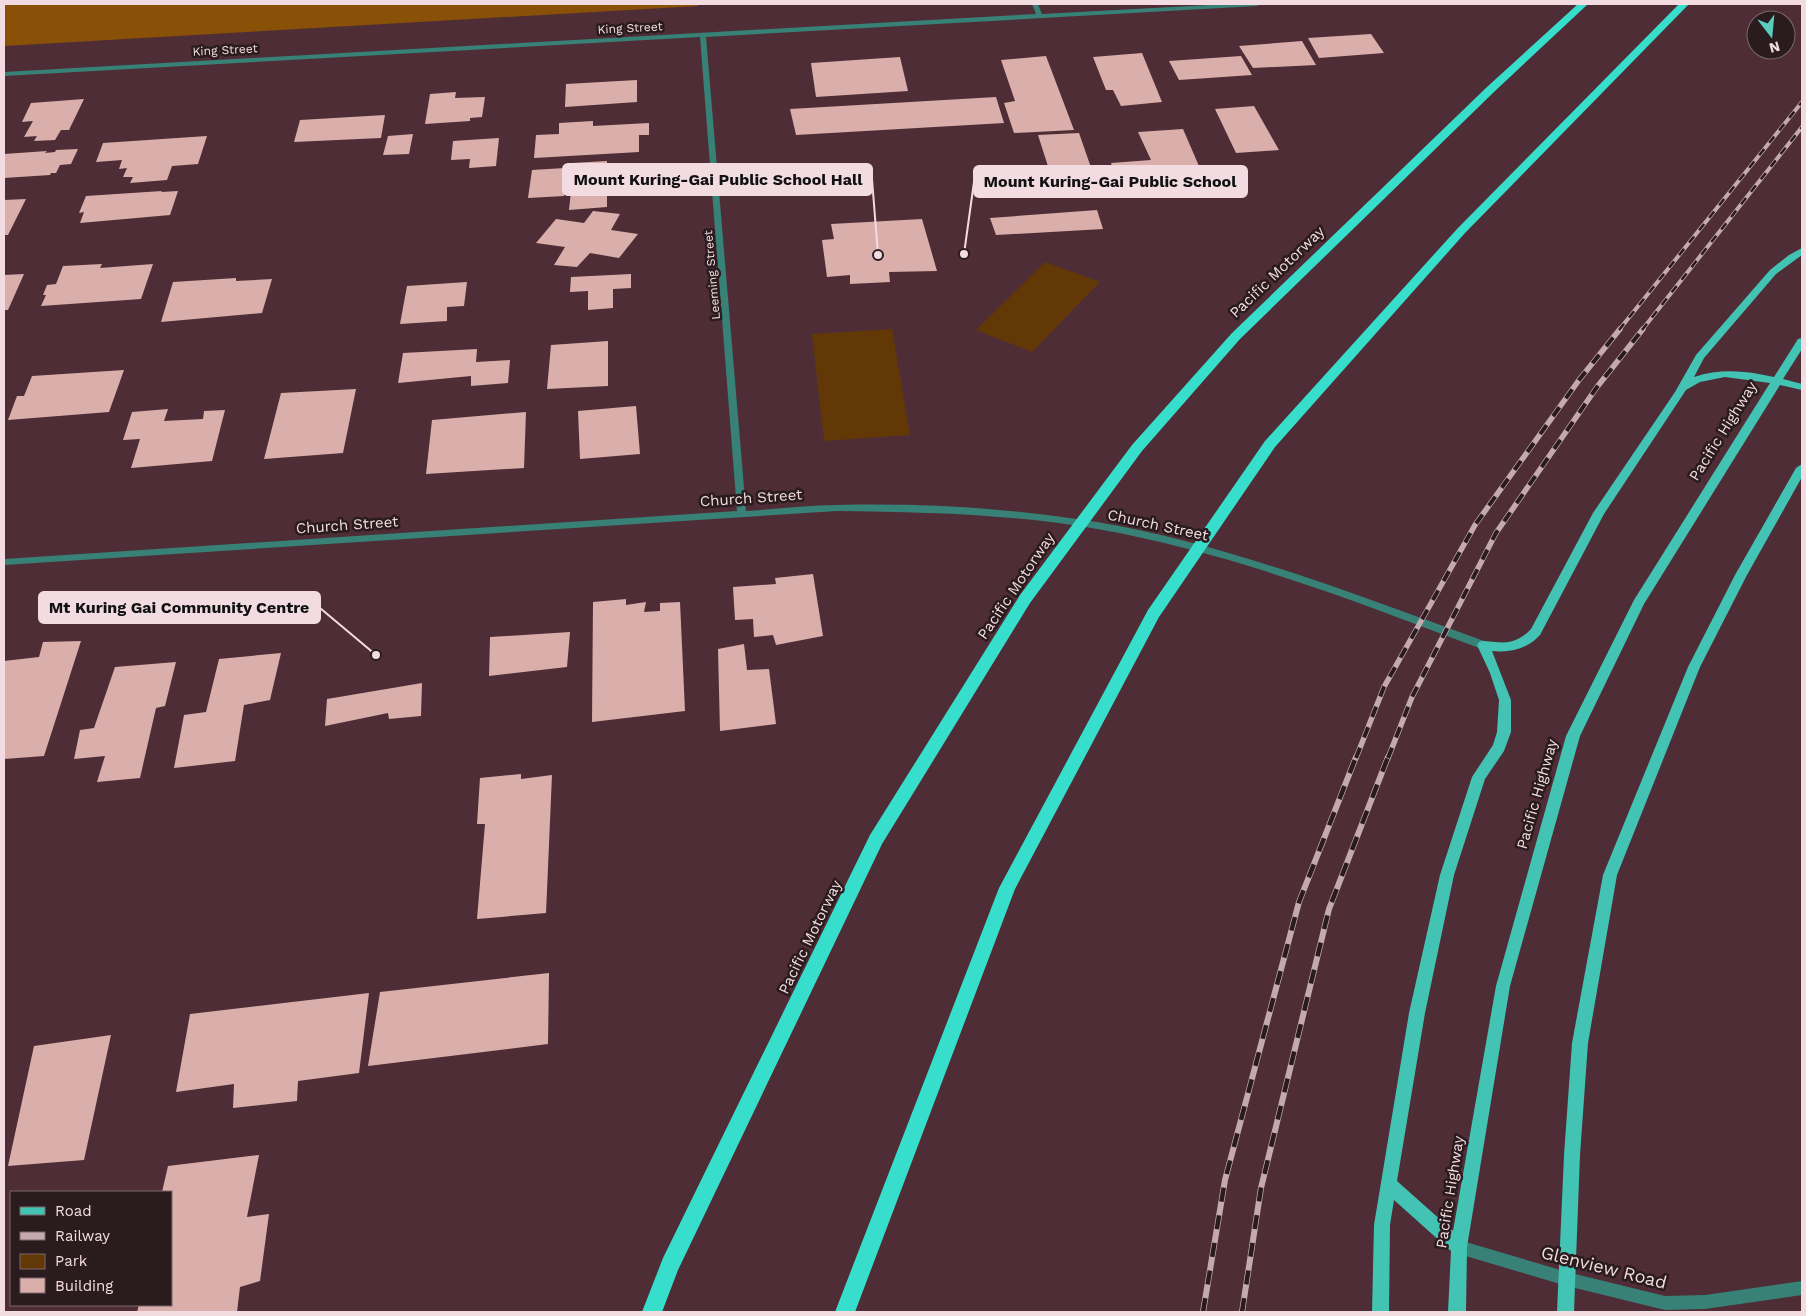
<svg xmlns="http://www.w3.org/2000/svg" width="1806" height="1316" font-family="'Work Sans',sans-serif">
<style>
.green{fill:#623806}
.forest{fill:#895007}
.building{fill:#daafab}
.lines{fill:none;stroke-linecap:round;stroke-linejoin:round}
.minor{fill:#378177;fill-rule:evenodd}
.primary{fill:#42c3b3;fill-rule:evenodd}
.motorway{fill:#37decb;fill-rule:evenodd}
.rail-far2-casing{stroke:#c4aab0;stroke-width:4}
.rail-far1-casing{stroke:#c4aab0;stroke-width:5.5}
.rail-casing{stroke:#c4aab0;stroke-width:6}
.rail-far2{stroke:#2a1b1e;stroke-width:2.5;stroke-dasharray:8;stroke-linecap:butt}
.rail-far1{stroke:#2a1b1e;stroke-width:4;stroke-dasharray:11;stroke-linecap:butt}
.rail{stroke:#2a1b1e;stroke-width:4.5;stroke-dasharray:14;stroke-linecap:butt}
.labels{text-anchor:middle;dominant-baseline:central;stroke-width:5;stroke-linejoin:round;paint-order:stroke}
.far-street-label{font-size:12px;fill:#f3dce1;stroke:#2a1b1e}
.street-label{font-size:15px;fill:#f3dce1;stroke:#2a1b1e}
.near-street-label{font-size:18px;fill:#f3dce1;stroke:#2a1b1e}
.leader{fill:none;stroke:#f3dce1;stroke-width:2}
.callout-dot{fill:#f3dce1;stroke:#2a1b1e;stroke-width:2}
.callout{fill:#f3dce1;stroke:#f3dce1;stroke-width:2}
.callout-label{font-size:16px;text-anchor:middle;font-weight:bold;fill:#111}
</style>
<rect width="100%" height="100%" fill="#4f2d36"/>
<path class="green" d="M1045,262L1100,282L1032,352L976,330Z
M892,329L910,435L824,441L812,334Z"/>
<path class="forest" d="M4,4H698V6L4,46Z"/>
<path class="building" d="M1371,34L1384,53L1319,58L1308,38Z
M1302,41L1316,65L1253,68L1239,46Z
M1142,53L1162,102L1121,106L1113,90H1106L1093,57Z
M1046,56L1074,130L1014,133L1004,103L1015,101L1001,60Z
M1241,56L1252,75L1179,80L1169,61Z
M900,57L908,91L816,97L811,63Z
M637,80V102L565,107L566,84Z
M456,92L455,98L485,97L482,117L470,118V121L425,124L430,94Z
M996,97L1004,123L796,135L790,109Z
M84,99L69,130H61L55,140L34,141L37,136L24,137L33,121L22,122L31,103Z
M1254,106L1279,150L1236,153L1215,109Z
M385,115L381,138L294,142L300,120Z
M593,121V126L649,123V135H639V152L534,158L536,135L559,134V123Z
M1183,129L1205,180L1119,186L1111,163L1151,160L1138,132Z
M1079,133L1096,182L1054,185L1038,135Z
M413,134L409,154L383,155L388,136Z
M207,136L198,164L172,166L167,180L130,183L133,177H123L127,168L119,169L122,160L96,162L103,143Z
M499,138L496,166L469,168L470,159L451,160L453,141Z
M78,149L71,164L60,165L56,173H51L50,175L4,178V154L47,151L45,153L55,152L56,150Z
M607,161V207L569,210L571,191H565L564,196L528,198L532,170L565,168V173H571L572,163Z
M162,191L161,192L178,191L170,215L80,223L84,212L79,213L86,196Z
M26,199L8,235H4V200Z
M1097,210L1103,229L996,235L990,218Z
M593,211L620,214L611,230L638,234L619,258L590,253L577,267L554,265L565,247L536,243L556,219L584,223Z
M922,219L937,271L889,272L890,282L850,284V275L827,277L822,240L834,239L831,224Z
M102,264L100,268L153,264L141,299L41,306L46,295H43L47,285L56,284L63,266Z
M24,274L8,310H4V275Z
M631,274V288L613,289V308L588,310V291L570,292L571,277Z
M236,278V281L272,279L262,313L161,322L173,282Z
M467,282L464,306L447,307V321L400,324L407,286Z
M608,341V386L547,389L551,345Z
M477,349L476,362L510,360L508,383L471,386V376L398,383L403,353Z
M124,370L109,412L8,420L17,396H24L32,376Z
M356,389L343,453L264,459L281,393Z
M636,406L640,454L580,459L578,411Z
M168,409L164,421L203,419L204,411L225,410L212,461L131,468L140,439L123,440L132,412Z
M526,412L524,468L426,474L432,420Z
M813,574L823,636L776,645L773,635L754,637L753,619L735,620L733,587L776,584L775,578Z
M626,599V605L646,602L644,612L660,611V603L680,602L685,711L592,722L593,602Z
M570,632L567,667L489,676L490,637Z
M81,641L44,756L4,759V661L39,657L43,642Z
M744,644L747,670L769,669L776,724L720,731L718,649Z
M281,653L270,700L244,705L235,761L174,768L184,715L206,712L219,659Z
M176,662L165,706L156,708L140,778L97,782L105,756L74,759L80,730L94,728L115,667Z
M422,683L421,716L389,719L388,713L325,726L327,699Z
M521,774V779L552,775L546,913L477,919L485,824H477L480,778Z
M549,973L548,1044L368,1066L380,992Z
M369,993L359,1073L298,1081L297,1101L233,1108L234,1084L176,1092L190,1014Z
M111,1035L84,1160L8,1166L34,1046Z
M259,1155L247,1217L269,1214L260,1281L240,1287L237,1312H137L139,1305H171V1192H162L168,1166Z"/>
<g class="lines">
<path class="minor" d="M1032,4H1038L1042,14L1228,4H1260L1257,6L706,37L746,511C777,509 807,505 838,505C924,503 1011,508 1097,522C1231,545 1359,596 1487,642L1488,645L1487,648H1479C1355,601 1229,552 1097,529C1011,514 924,512 837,511L4,565V559L737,511L700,37L4,76V72L1036,14Z
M1459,1240L1567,1272L1665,1296L1705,1295L1802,1281V1295L1705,1309L1665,1310L1567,1286L1459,1254L1454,1252L1452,1247L1454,1242Z"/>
<path class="primary" d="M1802,248V255L1776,274L1704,358L1694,377C1722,368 1746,371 1774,377L1798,339L1802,338V349L1783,379L1802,384V390L1780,385L1644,604L1580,736L1510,986L1467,1247L1466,1312H1448L1451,1251L1394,1200L1390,1225L1389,1312H1372L1374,1225L1409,1013L1440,875L1472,777L1493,745L1497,732L1499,700L1490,673L1477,645L1479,642C1484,640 1489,642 1495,642C1510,644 1521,640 1531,629L1593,513L1675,392L1696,355L1770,270L1789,255ZM1725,377L1770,383L1634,600L1566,736L1496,986L1453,1231L1397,1181L1425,1013L1454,875L1485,779L1504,751L1511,732V700L1492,651C1511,653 1527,649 1540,635L1604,514L1686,390L1700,382Z
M1802,464V477L1747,575L1700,667L1617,875L1588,1043L1580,1155L1574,1312H1557L1564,1155L1572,1043L1603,875L1688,667L1735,575L1796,468Z"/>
<path class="motorway" d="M1578,4H1588L1495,91L1240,339L1142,451L1030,603L882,844L678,1270L662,1312H642L663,1258L870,835L1020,595L1132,445L1232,333L1487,87Z
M1679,4H1689L1465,233L1275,447L1159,617L1015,889L855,1312H835L999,888L1148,610L1265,441L1457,229Z"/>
<defs>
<path id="rail-far2" d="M1619,330L1802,102
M1642,330L1802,127"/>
<path id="rail-far1" d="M1356,758L1384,687L1475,525L1579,380L1620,329
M1388,758L1412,697L1496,533L1597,387L1643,329"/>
<path id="rail" d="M1203,1312L1225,1180L1299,902L1356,757
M1242,1312L1261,1188L1329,909L1388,757"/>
</defs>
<use href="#rail-far2" class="rail-far2-casing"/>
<use href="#rail-far1" class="rail-far1-casing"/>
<use href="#rail" class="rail-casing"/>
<use href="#rail-far2" class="rail-far2"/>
<use href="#rail-far1" class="rail-far1"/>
<use href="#rail" class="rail"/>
</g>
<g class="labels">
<g class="far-street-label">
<text transform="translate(630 28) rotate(-3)">King Street</text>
<text transform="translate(225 50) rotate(-3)">King Street</text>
<text transform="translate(712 275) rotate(-95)">Leeming Street</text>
</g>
<g class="street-label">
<text transform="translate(1277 272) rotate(-44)">Pacific Motorway</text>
<text transform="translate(1723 431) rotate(-58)">Pacific Highway</text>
<text transform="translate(751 498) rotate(-4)">Church Street</text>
<text transform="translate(347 525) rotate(-4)">Church Street</text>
<text transform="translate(1158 525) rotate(12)">Church Street</text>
<text transform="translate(1016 586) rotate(-56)">Pacific Motorway</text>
<text transform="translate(1537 794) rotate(-74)">Pacific Highway</text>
<text transform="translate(810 937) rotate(-64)">Pacific Motorway</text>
<text transform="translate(1450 1192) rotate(-81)">Pacific Highway</text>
</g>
<g class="near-street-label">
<text transform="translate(1604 1267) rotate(14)">Glenview Road</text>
</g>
</g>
<path class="leader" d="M878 255L872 179M964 254L974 182M376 655L320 608"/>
<g class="callout-dot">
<circle cx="878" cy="255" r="5"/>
<circle cx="964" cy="254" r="5"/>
<circle cx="376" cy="655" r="5"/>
</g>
<g class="callout">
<rect x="563" y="164" width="309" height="31" rx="5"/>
<rect x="974" y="166" width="273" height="31" rx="5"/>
<rect x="39" y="592" width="281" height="31" rx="5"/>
</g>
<g class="callout-label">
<text x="718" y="185">Mount Kuring-Gai Public School Hall</text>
<text x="1110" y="187">Mount Kuring-Gai Public School</text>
<text x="179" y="613">Mt Kuring Gai Community Centre</text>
</g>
<rect width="1806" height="1316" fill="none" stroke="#f3dce1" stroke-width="10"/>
<rect x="10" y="1191" width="162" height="115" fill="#2a1b1e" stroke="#7a686c"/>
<rect x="20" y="1207" width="25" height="8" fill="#42c3b3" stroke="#7a686c"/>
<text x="55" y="1216" font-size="15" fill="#f3dce1">Road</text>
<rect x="20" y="1232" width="25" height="8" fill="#c4aab0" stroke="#7a686c"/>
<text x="55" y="1241" font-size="15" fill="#f3dce1">Railway</text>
<rect x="20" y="1254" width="25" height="15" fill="#623806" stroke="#7a686c"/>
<text x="55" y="1266" font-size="15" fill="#f3dce1">Park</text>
<rect x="20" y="1278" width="25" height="15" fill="#daafab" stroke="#7a686c"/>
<text x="55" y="1291" font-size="15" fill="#f3dce1">Building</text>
<g transform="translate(1771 35) rotate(164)"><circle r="24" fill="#2a1b1e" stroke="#7a686c"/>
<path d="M0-4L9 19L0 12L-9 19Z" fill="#59cebe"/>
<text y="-8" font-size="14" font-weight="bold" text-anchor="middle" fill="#f3dce1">N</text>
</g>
</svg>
